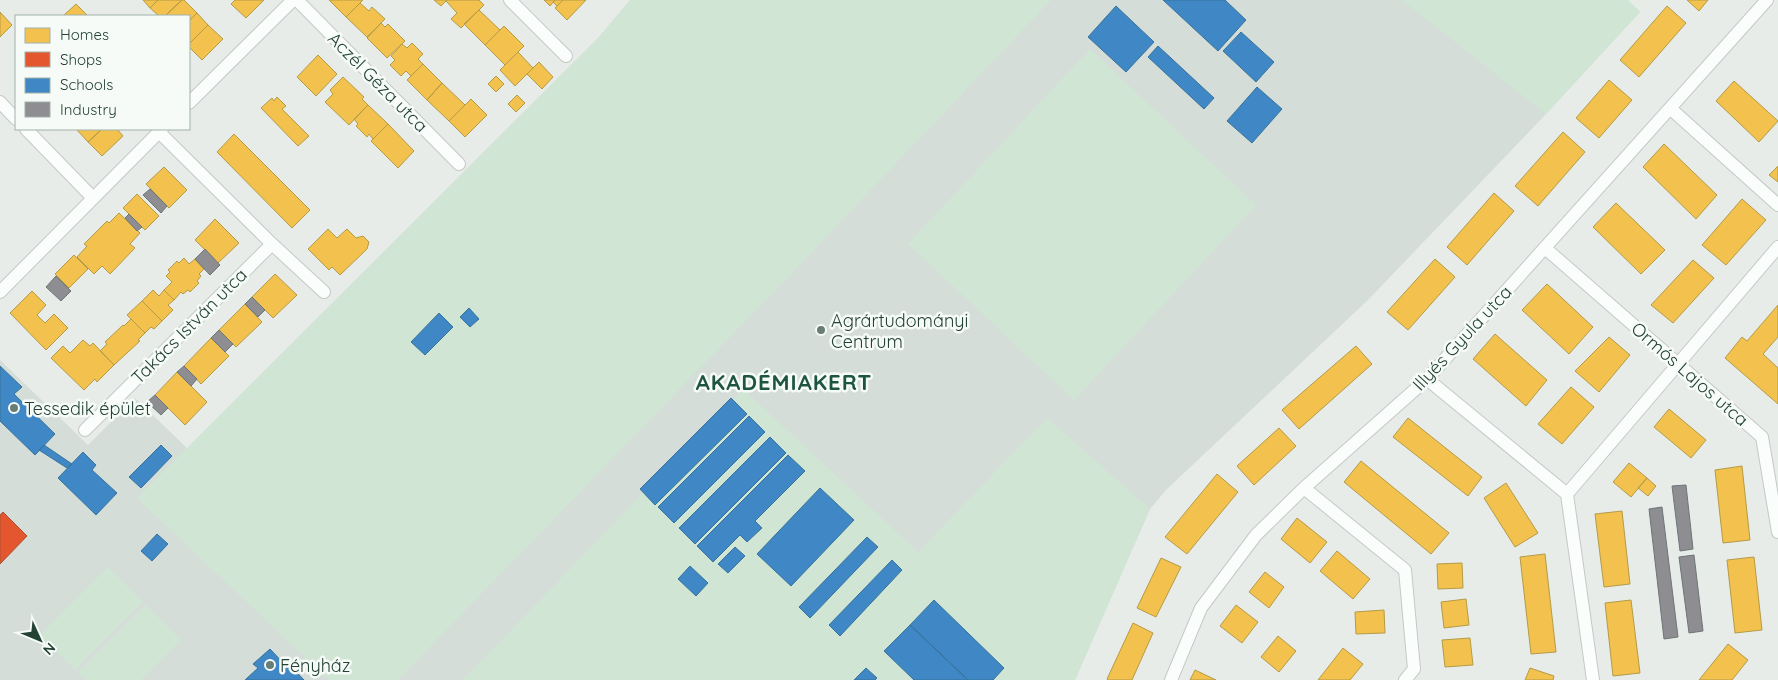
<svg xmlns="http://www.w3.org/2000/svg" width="1778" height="680" font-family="Quicksand,sans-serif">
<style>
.built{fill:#d5ddd9}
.green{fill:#d0e5d4}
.homes{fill:#f2c14e;stroke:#b49b46}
.shops{fill:#e4572e;stroke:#aa5030}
.schools{fill:#3f88c5;stroke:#37739a}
.industry{fill:#8d8d92;stroke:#6d7676}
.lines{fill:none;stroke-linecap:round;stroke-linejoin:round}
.street-casing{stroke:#c4c9c6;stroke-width:14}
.street{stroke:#fbfcfc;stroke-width:12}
.poi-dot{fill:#687d74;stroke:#f6fbf8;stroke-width:2}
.labels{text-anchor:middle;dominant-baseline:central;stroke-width:5;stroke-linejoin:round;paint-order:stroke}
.street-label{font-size:18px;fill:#234135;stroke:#f6fbf8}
.poi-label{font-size:18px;fill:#234135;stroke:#f6fbf8;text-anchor:start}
.district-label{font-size:22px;font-weight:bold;letter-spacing:1px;fill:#1e5540;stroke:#f6fbf8}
</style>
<rect width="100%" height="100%" fill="#e7ece9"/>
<path class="built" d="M630,0H1628L1640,12L1546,114L1368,300L1167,489L1150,509L1075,680H0V360L88,445L135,398L187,448L599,37Z"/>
<path class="green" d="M630,0H1051L792,273L398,680H329L137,498L599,37Z
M1402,0H1628L1640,12L1546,114Z
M1090,49L1256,205L1074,400L908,244Z
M743,389L918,552L1047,418L1150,509L1075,680H463Z
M108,567L143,602L75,670L40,635Z
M146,605L181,640L141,680H85L78,672Z"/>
<path class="homes" d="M143,0H158L150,8Z
M158,0H182L165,16H159L150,8Z
M182,0H184L197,13L189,21V16H165Z
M235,0H264L246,18L231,4Z
M329,0H363L346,17Z
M434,0H447L441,6Z
M447,0H479L484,5L461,28L451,19L457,13L446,1Z
M544,0H555L550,6Z
M555,0H563L557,6L553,2Z
M563,0H586L567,20L555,8Z
M1687,0H1708L1699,11Z
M360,3L369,11L372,7L385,19L367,37L346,17Z
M76,4L88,16H63Z
M1667,6L1686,23L1639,77L1620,60Z
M479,10L500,30L485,45L464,24Z
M0,12L12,25L0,37Z
M197,13L208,25L189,44V21Z
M381,23L385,27L388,24L405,41L387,58L367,38Z
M208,25L223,39L202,60L189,47V44Z
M504,26L524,46L505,65L485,45Z
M412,43L423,54L418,59L423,64L411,76L406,71L401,76L390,65L395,60L391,56L402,44L407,48Z
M518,52L533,68L515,86L500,70Z
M318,55L337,74L316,96L297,77Z
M539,62L553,77L542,89L527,74Z
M423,64L442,83L427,100L407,80Z
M496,76L504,84L496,92L488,84Z
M343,77L364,97L362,99L368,105L349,125L325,102L333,94L330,90Z
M1609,80L1632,100L1599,138L1576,118Z
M1734,81L1778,121L1759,142L1716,101Z
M442,83L465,105L449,121L427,100Z
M517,95L525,103L516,112L508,104Z
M277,97L286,106L282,109L309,136L298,146L261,108L272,98L274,101Z
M471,99L487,115L465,137L449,121Z
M368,105L388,124L373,139L369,134L367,137L356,126L358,124L354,119Z
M388,124L414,151L398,168L371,141Z
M78,129H102L88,142L77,130Z
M102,129H117L123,136L102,156L88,142Z
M1563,132L1585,152L1538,206L1515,186Z
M234,134L310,210L292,228L217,152Z
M1664,144L1717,195L1696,219L1643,167Z
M1778,166V182L1769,175Z
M164,167L187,190L169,208L146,184Z
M1494,193L1514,211L1467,265L1447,247Z
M137,194L159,216L145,230L123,208Z
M1742,199L1766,220L1726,265L1702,245Z
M1616,203L1665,250L1641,274L1593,227Z
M119,213L140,233L130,244L135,248L110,274L102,266L94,274L77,257L87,246L84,244L107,221L109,223Z
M215,219L239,243L218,263L195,240Z
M328,229L337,238L347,229L356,238L363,236L369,242L367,249L340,275L332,267L329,270L308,249Z
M74,255L88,269L69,288L55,274Z
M184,258L189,264L195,259L204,269L199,274L201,276L197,281L199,283L190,292L188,290L183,294L181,292L174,300L164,290L172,282L166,276L170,272L168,270L177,261L179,263Z
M1435,259L1455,277L1408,330L1387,312Z
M1693,260L1714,278L1673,323L1651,305Z
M275,274L297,295L273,318L252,297Z
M1547,284L1593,327L1569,354L1522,310Z
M153,290L159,296L164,290L174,300L168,305L173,310L162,321L142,301Z
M32,291L46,305L37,315L45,323L54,314L68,328L46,350L10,313Z
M142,301L162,321L154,329L151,327L145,333L127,315Z
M245,304L262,322L236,347L219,330Z
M1778,305V337L1763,354L1778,368V404L1725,358L1742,337L1747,341Z
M131,319L145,333L138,340L140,341L114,365L100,351L107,344L105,342L123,325L124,326Z
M1495,334L1547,380L1526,406L1473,359Z
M1609,337L1630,355L1599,392L1575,371Z
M211,338L229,356L201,384L184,366Z
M83,340L90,346L93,343L114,365L97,382L95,379L84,390L51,358L63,346L70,353Z
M1356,346L1372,364L1299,429L1282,410Z
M177,372L207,402L185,425L155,395Z
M1571,387L1594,407L1562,444L1538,424Z
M1669,409L1706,440L1691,458L1654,427Z
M1408,418L1482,477L1468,496L1393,437Z
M1279,428L1296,446L1254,485L1237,466Z
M1361,461L1449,533L1431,554L1344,482Z
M1629,463L1647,478L1631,497L1613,482Z
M1742,466L1750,540L1723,543L1715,470Z
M1217,474L1238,492L1187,554L1165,537Z
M1647,478L1656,486L1648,496L1638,488Z
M1506,483L1538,533L1515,547L1484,498Z
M1622,511L1630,584L1604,587L1595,514Z
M1297,518L1327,542L1310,563L1281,539Z
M1337,551L1370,579L1353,599L1320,571Z
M1545,554L1556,652L1531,654L1520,557Z
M1754,557L1762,630L1735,633L1727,560Z
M1161,558L1181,567L1156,617L1137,608Z
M1462,563L1463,588L1438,589L1437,564Z
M1265,572L1284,587L1269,608L1249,592Z
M1466,599L1469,625L1444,628L1441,602Z
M1631,600L1640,673L1613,676L1605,603Z
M1236,605L1258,622L1242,643L1220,626Z
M1384,610L1385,633L1356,634L1355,612Z
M1133,623L1153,633L1132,680H1108L1107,679Z
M1278,636L1296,651L1279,672L1261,657Z
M1470,638L1473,665L1445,667L1442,640Z
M1728,644L1748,660L1732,680H1699Z
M1343,648L1363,664L1350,680H1318Z
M1530,668L1554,676L1553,680H1525Z
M1195,670L1216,680H1190Z"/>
<path class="shops" d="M3,512L27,536L0,564V515Z"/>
<path class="schools" d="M1163,0H1225L1246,20L1218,51Z
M1116,6L1154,42L1126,72L1088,37Z
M1241,32L1274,62L1256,82L1223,51Z
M1158,46L1214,98L1204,109L1148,57Z
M1257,87L1282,109L1252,143L1227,121Z
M469,308L479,319L470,327L460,317Z
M439,313L453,327L425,355L411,342Z
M0,366L22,387L14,394L55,434L35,455L0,421Z
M731,398L747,414L655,505L640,489Z
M749,416L765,432L674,523L658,507Z
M770,437L786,453L695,544L679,528Z
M44,445L72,464L67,468L39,450Z
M161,445L172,456L141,488L129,477Z
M83,452L96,465L92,470L117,493L96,515L58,478Z
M788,455L805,471L755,521L762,528L747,542L740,535L713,562L697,546Z
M820,488L854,520L791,586L757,554Z
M157,534L168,544L152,561L141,551Z
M867,537L878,547L810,618L799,607Z
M735,547L745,556L728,573L718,564Z
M892,560L902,570L840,636L829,625Z
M690,566L708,583L696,596L678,579Z
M934,600L1004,668L993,680H968L910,625Z
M910,625L968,680H914L884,651Z
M270,649L287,667L289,664L304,680H245L258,668L253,664Z
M866,668L877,678L875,680H854Z"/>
<path class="industry" d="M150,189L167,206L161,213L143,195Z
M129,214L142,227L137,231L125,218Z
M205,249L220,265L210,275L195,259Z
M56,276L71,291L61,301L46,287Z
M252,297L265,310L258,317L245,304Z
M219,330L233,344L225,352L211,338Z
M184,366L197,379L191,386L177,372Z
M155,395L168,408L161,415L147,402Z
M1686,485L1693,549L1680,551L1672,486Z
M1662,507L1678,637L1664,639L1649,509Z
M1694,555L1703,631L1689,633L1679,557Z"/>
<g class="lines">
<defs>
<path id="street" d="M297,0L459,164
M510,0L566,56
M0,102L16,119
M189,103L293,0
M1671,109L1778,205
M26,129L93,198
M159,132L272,244L324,292
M1545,248L1762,437L1778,532
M0,292L162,129
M1427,379L1567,494L1593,680
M85,430L272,244
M1304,488L1405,570L1414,669L1405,680
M1567,494L1778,247
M1171,680L1201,608L1256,535L1304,488L1427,379L1767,0"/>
</defs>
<use href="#street" class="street-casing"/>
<use href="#street" class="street"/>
</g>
<g class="poi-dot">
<circle cx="821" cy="330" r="5"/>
<circle cx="14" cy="408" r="5"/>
<circle cx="270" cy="665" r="5"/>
</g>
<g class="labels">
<g class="street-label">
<text transform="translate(378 82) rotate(45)">Aczél Géza utca</text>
<text transform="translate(189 326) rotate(-45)">Takács István utca</text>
<text transform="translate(1462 338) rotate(-47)">Illyés Gyula utca</text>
<text transform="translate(1690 374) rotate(41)">Ormós Lajos utca</text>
</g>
<g class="poi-label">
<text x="831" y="320">Agrártudományi<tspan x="831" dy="21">Centrum</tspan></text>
<text x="24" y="408">Tessedik épület</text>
<text x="280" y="665">Fényház</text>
</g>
<g class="district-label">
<text x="784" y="382">AKADÉMIAKERT</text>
</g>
</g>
<rect x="15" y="15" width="175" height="115" fill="#f6fbf8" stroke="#a2b1aa"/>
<rect x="25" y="28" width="25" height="15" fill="#f2c14e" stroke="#a2b1aa"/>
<text x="60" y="40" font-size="15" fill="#234135">Homes</text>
<rect x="25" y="52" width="25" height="15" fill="#e4572e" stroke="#a2b1aa"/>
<text x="60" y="65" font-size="15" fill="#234135">Shops</text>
<rect x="25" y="78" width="25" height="15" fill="#3f88c5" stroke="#a2b1aa"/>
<text x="60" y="90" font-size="15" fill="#234135">Schools</text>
<rect x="25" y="102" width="25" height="15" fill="#8d8d92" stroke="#a2b1aa"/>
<text x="60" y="115" font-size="15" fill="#234135">Industry</text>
<g transform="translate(40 640) rotate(134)" stroke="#f6fbf8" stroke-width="4" paint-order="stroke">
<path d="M0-4L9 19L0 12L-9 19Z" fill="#234135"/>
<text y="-8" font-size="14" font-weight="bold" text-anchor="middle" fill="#234135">N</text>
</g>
</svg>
